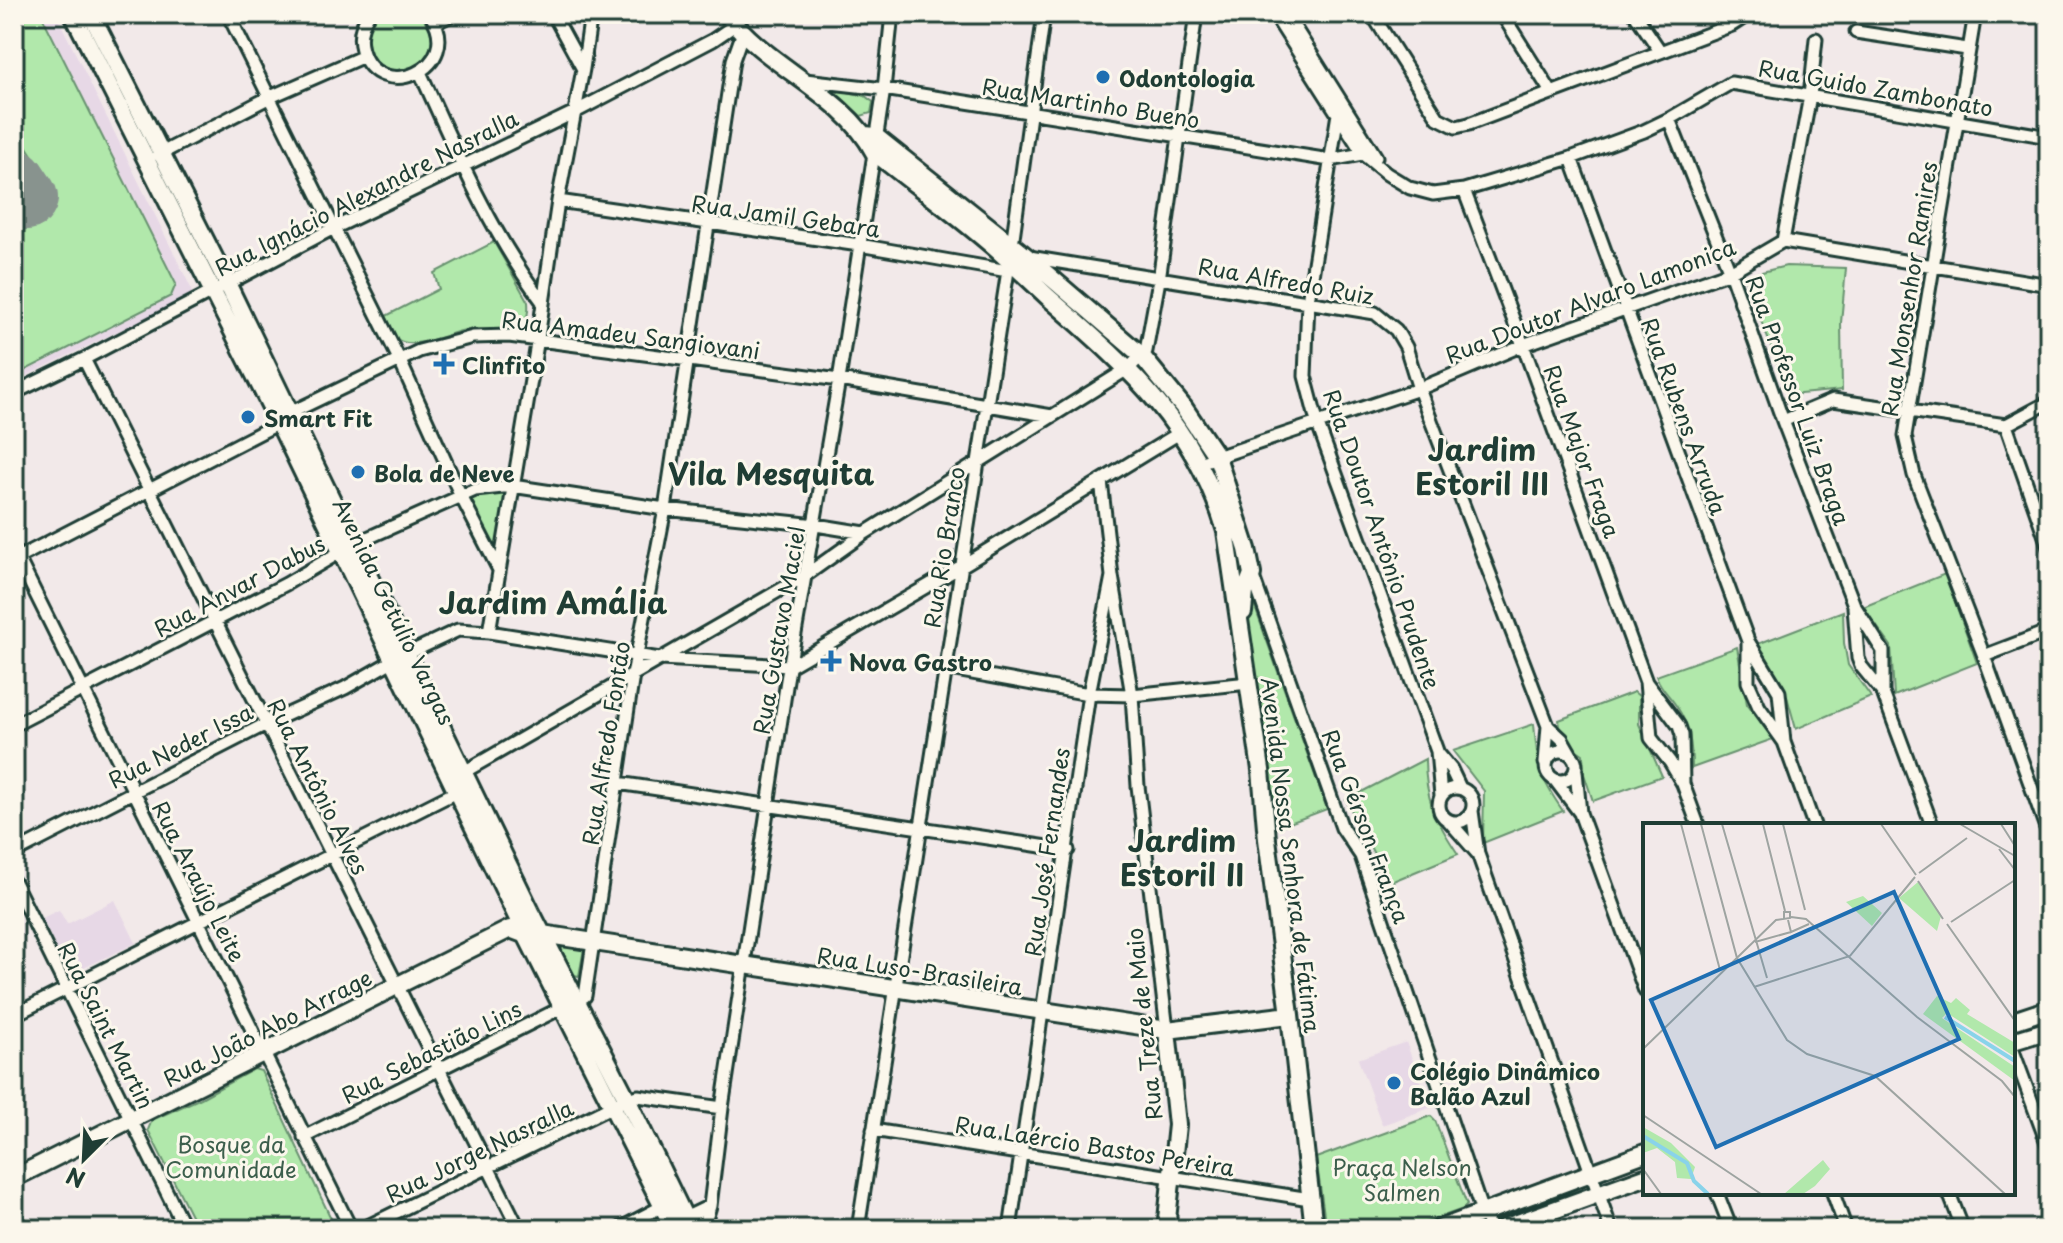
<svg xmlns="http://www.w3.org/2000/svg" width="2063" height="1243" font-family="'Playpen Sans',sans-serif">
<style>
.built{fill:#e7d8e6}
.green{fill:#b1e8ab;stroke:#689270;stroke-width:2}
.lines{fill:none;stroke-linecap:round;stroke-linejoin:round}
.runway{stroke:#88938e;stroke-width:64}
.street-casing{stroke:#1f3d34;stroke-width:17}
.secondary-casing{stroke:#1f3d34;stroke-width:22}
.street{stroke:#fbf7ec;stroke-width:11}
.secondary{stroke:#fbf7ec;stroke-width:16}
.poi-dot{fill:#1f6fb2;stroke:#fbf7ec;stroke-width:3}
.labels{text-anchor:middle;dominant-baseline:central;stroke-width:6;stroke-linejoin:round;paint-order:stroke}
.poi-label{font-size:22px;font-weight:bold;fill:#1f3d34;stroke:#fbf7ec;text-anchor:start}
.street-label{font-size:22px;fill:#1f3d34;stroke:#fbf7ec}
.park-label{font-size:22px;fill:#3c5f4c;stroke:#fbf7ec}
.district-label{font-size:30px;font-weight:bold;fill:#1f3d34;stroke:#fbf7ec}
.inset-river{fill:none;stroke:#89d3ea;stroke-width:4}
.inset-road{fill:none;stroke:#9ea4a1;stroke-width:2}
.view{fill:#1f6fb2;fill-opacity:0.15;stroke:#1f6fb2;stroke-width:4}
.inset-edge{fill:none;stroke:#1f3d34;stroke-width:4}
</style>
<rect width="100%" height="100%" fill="#f2e9e9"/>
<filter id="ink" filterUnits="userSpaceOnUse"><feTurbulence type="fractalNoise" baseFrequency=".0125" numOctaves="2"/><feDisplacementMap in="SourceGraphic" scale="16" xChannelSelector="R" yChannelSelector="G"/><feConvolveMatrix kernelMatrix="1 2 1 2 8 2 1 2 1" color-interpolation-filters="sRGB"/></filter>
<g filter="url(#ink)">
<path class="built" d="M14,14H56L191,288L192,295L18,380L14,379Z
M115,900L136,943L69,975L42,918L59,910L67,924Z
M1406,1042L1430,1108L1382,1125L1358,1059Z"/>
<path class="green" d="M14,14H41L176,284L171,296L20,373L14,371V223L52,199L56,192L14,127Z
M377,14H422C462,66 373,95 367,42C365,31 369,22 377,14Z
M839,90L865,96L873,102L871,113L861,116L837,94Z
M494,242L528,302C529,313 527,324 516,329C502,336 480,327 465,330C446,334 412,351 397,339L386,316L439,289L434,273Z
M1786,266L1846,268L1841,323L1842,390L1790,395L1746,282L1758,273Z
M485,494H506L496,555L468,500Z
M1945,574L1977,663L1894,696L1891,646L1863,607Z
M1252,599L1327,809L1279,827L1276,826L1247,610V601Z
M1843,611L1844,643L1848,665L1871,697L1796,729L1784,686L1755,645Z
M1737,647L1747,704L1773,739L1692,768C1692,747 1690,726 1677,707C1670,696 1661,689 1656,676Z
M1634,692L1639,696V724L1662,776L1593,801L1584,774L1583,754C1571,747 1560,733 1559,720Z
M1534,724C1538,768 1538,775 1563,811L1483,843L1484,791L1453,751Z
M1425,759C1425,800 1436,821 1458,854L1381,886L1374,854L1346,800Z
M563,946L584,949L579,976L574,975L561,950Z
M254,1069L261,1071L336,1229H198L148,1130L152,1120L201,1098Z
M1431,1116L1435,1120L1467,1205L1463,1209L1407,1229H1326L1316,1158Z"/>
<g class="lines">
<path class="runway" d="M14,180L26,198"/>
<defs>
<path id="street" d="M228,14L400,361L461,496L499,570
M369,14C361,25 358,36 362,50C377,105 467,69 430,14
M553,14L583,69
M1274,14L1364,155L1387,174L1410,188L1433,194L1464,190L1571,158L1644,131L1669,119L1731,83L2049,137
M1286,14L1376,157
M1372,14L1438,118L1456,127L1469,124L1732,25L1749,14
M1502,14L1551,92
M1635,14L1660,51
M1975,14L1905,436L1914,475L1984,656L2049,836
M435,23L453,14
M1856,32L1967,49
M420,72C456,151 490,232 542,301
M805,80L884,89L1330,160L1373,152
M1340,101L1308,301L1305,376L1317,422L1437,751L1441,796
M1669,119L1730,272L1783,421L1854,605L1883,651V693
M158,155L268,98L364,56
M1571,158L1748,641L1779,692L1784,742
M1464,190L1523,345L1646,682L1651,738L1670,762L1683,784L1698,825
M558,201L859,245L1008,271
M1783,241L1810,96L1816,39
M1029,257L1375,313L1396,330L1406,347L1419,389L1548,726L1545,763
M84,359L519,1229
M14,393L84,359L332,229L575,112L713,40L735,25L736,20
M1783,421L1833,400L2006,425
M2006,425L2049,548
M2006,425L2049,402
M1199,463L1419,389L1523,345L1730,272L1783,241L2049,285
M1101,481L1112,576L1132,695L1138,786L1167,1030
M14,550L351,1229
M14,560L279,423L290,413L419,351L473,337L509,336L839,380L1052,416
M1252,574L1342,828L1361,856L1482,1212L1492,1229
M1854,607L1858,658L1861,666L1883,693L1932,825
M489,632L538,338L558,201L583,69L591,14
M1748,641V682L1759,707L1784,742L1814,825
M1984,656L2049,631
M944,668L1089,694L1132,695L1249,683
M1646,682L1679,726L1682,735L1683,784
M14,725L286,584L354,544L475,490L512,486L665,509L816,525L865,533
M1548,726L1562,739L1570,753
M1546 766a15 15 0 1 1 30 0a15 15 0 1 1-30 0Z
M1437,752L1451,769L1460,788
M464,772L806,575L865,533L1129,368L1146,351L1159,280L1196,14
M1555,780L1580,813L1576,771
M618,783L1068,850
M1439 805a17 17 0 1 1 34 0a17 17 0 1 1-34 0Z
M1472,811L1478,854L1611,1229
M1580,813L1645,991
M1449,821L1478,854
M14,853L266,724L345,688L394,660L458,630L489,632L660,659L790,666L960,567L1181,432
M14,882L185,1229
M14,1015L458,791
M2013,1051L2049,1148
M873,1130L1310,1199
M304,1137L585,996L633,675L665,509L733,60L743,32
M1717,1193L1731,1229
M1833,1193L1846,1229
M1949,1193L1963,1229
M14,1217L20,1229
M685,1218L710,1206
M362,1229L627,1099L638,1096L722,1108
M619,1229L663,1206
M703,1229L710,1206L722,1108L787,680L839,380L884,89L892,14
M858,1229L1012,245L1044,14
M1010,1229L1089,694L1112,576"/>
<path id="secondary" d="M73,14L279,423L519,921L674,1229
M91,14L227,283L532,914L627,1099L690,1229
M727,14C765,66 844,94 874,152C914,184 956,214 994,247C1012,263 1030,280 1048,297C1129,368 1194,423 1226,531L1261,770L1267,839L1290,1015L1314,1229
M865,135L875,136L1027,257L1141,355L1184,408L1217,457L1247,549L1252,574L1245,592L1243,612
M2013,1021L2049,1009
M2013,1041L2049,1030
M14,1178L510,929L526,935L542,934L1167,1030L1290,1015
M1166,1229L1177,1125L1167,1030
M1439,1229L1645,1153
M1501,1229L1645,1177"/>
</defs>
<use href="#street" class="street-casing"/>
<use href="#secondary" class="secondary-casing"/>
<use href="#street" class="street"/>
<use href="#secondary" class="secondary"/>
</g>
</g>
<g class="poi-dot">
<circle cx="1103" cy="77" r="8"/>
<path d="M440 352h8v8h8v8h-8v8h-8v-8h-8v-8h8z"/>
<circle cx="248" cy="417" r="8"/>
<circle cx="358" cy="472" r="8"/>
<path d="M827 649h8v8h8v8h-8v8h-8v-8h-8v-8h8z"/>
<circle cx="1394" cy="1083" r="8"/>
</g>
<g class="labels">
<g class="poi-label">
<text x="1119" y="77">Odontologia</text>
<text x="462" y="364">Clinfito</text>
<text x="264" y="417">Smart Fit</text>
<text x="374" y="472">Bola de Neve</text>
<text x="849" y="661">Nova Gastro</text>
<text x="1410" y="1070">Colégio Dinâmico<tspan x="1410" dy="25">Balão Azul</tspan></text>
</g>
<g class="street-label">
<text transform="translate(1876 87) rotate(10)">Rua Guido Zambonato</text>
<text transform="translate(1091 102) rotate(9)">Rua Martinho Bueno</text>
<text transform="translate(366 192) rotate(-27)">Rua Ignácio Alexandre Nasralla</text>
<text transform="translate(786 215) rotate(8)">Rua Jamil Gebara</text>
<text transform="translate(1286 280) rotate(10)">Rua Alfredo Ruiz</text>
<text transform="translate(1908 289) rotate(-81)">Rua Monsenhor Ramires</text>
<text transform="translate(1590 300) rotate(-21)">Rua Doutor Alvaro Lamonica</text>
<text transform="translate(631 334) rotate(7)">Rua Amadeu Sangiovani</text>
<text transform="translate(1799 400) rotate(70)">Rua Professor Luiz Braga</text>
<text transform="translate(1685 416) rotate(70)">Rua Rubens Arruda</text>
<text transform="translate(1583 451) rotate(70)">Rua Major Fraga</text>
<text transform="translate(1383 539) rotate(71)">Rua Doutor Antônio Prudente</text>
<text transform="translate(943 547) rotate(-81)">Rua Rio Branco</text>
<text transform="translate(239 585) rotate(-28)">Rua Anvar Dabus</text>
<text transform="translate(395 611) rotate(64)">Avenida Getúlio Vargas</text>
<text transform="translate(778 630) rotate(-80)">Rua Gustavo Maciel</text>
<text transform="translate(605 743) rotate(-81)">Rua Alfredo Fontão</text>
<text transform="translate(180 745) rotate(-27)">Rua Neder Issa</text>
<text transform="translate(319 786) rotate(63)">Rua Antônio Alves</text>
<text transform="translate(1367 826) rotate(69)">Rua Gérson França</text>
<text transform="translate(1046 852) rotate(-82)">Rua José Fernandes</text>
<text transform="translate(1292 855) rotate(83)">Avenida Nossa Senhora de Fátima</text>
<text transform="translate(200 881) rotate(63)">Rua Araújo Leite</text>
<text transform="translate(920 970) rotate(9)">Rua Luso-Brasileira</text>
<text transform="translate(1143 1024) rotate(-96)">Rua Treze de Maio</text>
<text transform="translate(107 1025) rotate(63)">Rua Saint Martin</text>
<text transform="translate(267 1027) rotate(-27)">Rua João Abo Arrage</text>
<text transform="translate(431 1051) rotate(-27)">Rua Sebastião Lins</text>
<text transform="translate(1095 1145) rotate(9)">Rua Laércio Bastos Pereira</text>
<text transform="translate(479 1150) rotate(-26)">Rua Jorge Nasralla</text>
</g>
<g class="park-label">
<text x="231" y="1143">Bosque da<tspan x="231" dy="25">Comunidade</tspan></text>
<text x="1402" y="1166">Praça Nelson<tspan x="1402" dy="25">Salmen</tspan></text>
</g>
<g class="district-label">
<text x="1482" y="448">Jardim<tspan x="1482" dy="34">Estoril III</tspan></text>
<text x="771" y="472">Vila Mesquita</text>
<text x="553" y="601">Jardim Amália</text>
<text x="1182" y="839">Jardim<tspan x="1182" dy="34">Estoril II</tspan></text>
</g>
</g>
<g transform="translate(1643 823)">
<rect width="372" height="372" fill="#f2e9e9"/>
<path d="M275,59L298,93L294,108L256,75ZM220,73L239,90L229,103L203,79ZM294,173L308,180L313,175L327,187L324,191L372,220V234L304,190L299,195L372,244V258L280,191ZM0,304L28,320L52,344L48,356L34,355L32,339L14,325L0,330ZM180,337L187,346L172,363L160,371H141Z" fill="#b1e8ab"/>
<path class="inset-river" d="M302,194L372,238M0,313L44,340L51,358L65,371"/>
<path class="inset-road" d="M38,1L77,147M58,1L94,135L144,217L164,231L232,253L362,371M79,1L124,155M120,1L142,88M140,1L162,87M238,1L273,52M317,1L372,33M358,1L372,23M356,26L372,47M276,50L324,15M275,58L300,96M148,94L163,96L274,194L359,258L372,274M145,97L148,109L166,101M308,99L372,57M304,101L372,198M112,119L148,109M111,164L207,133L272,54M0,226L133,97L147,95V89H141V96M0,292L118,371M0,346L18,371"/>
<path class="view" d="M251,69L316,216L73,324L8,177Z"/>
<rect width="372" height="372" class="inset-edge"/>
</g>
<rect width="2063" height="1243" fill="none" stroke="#fbf7ec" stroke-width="48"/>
<rect x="24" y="24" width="2015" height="1195" fill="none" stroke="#1f3d34" stroke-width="3" filter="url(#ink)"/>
<g transform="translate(84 1159) rotate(204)" stroke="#fbf7ec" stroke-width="6" paint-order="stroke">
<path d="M0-6L14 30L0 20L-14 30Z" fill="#1f3d34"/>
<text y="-12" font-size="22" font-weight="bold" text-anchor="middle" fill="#1f3d34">N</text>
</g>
</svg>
